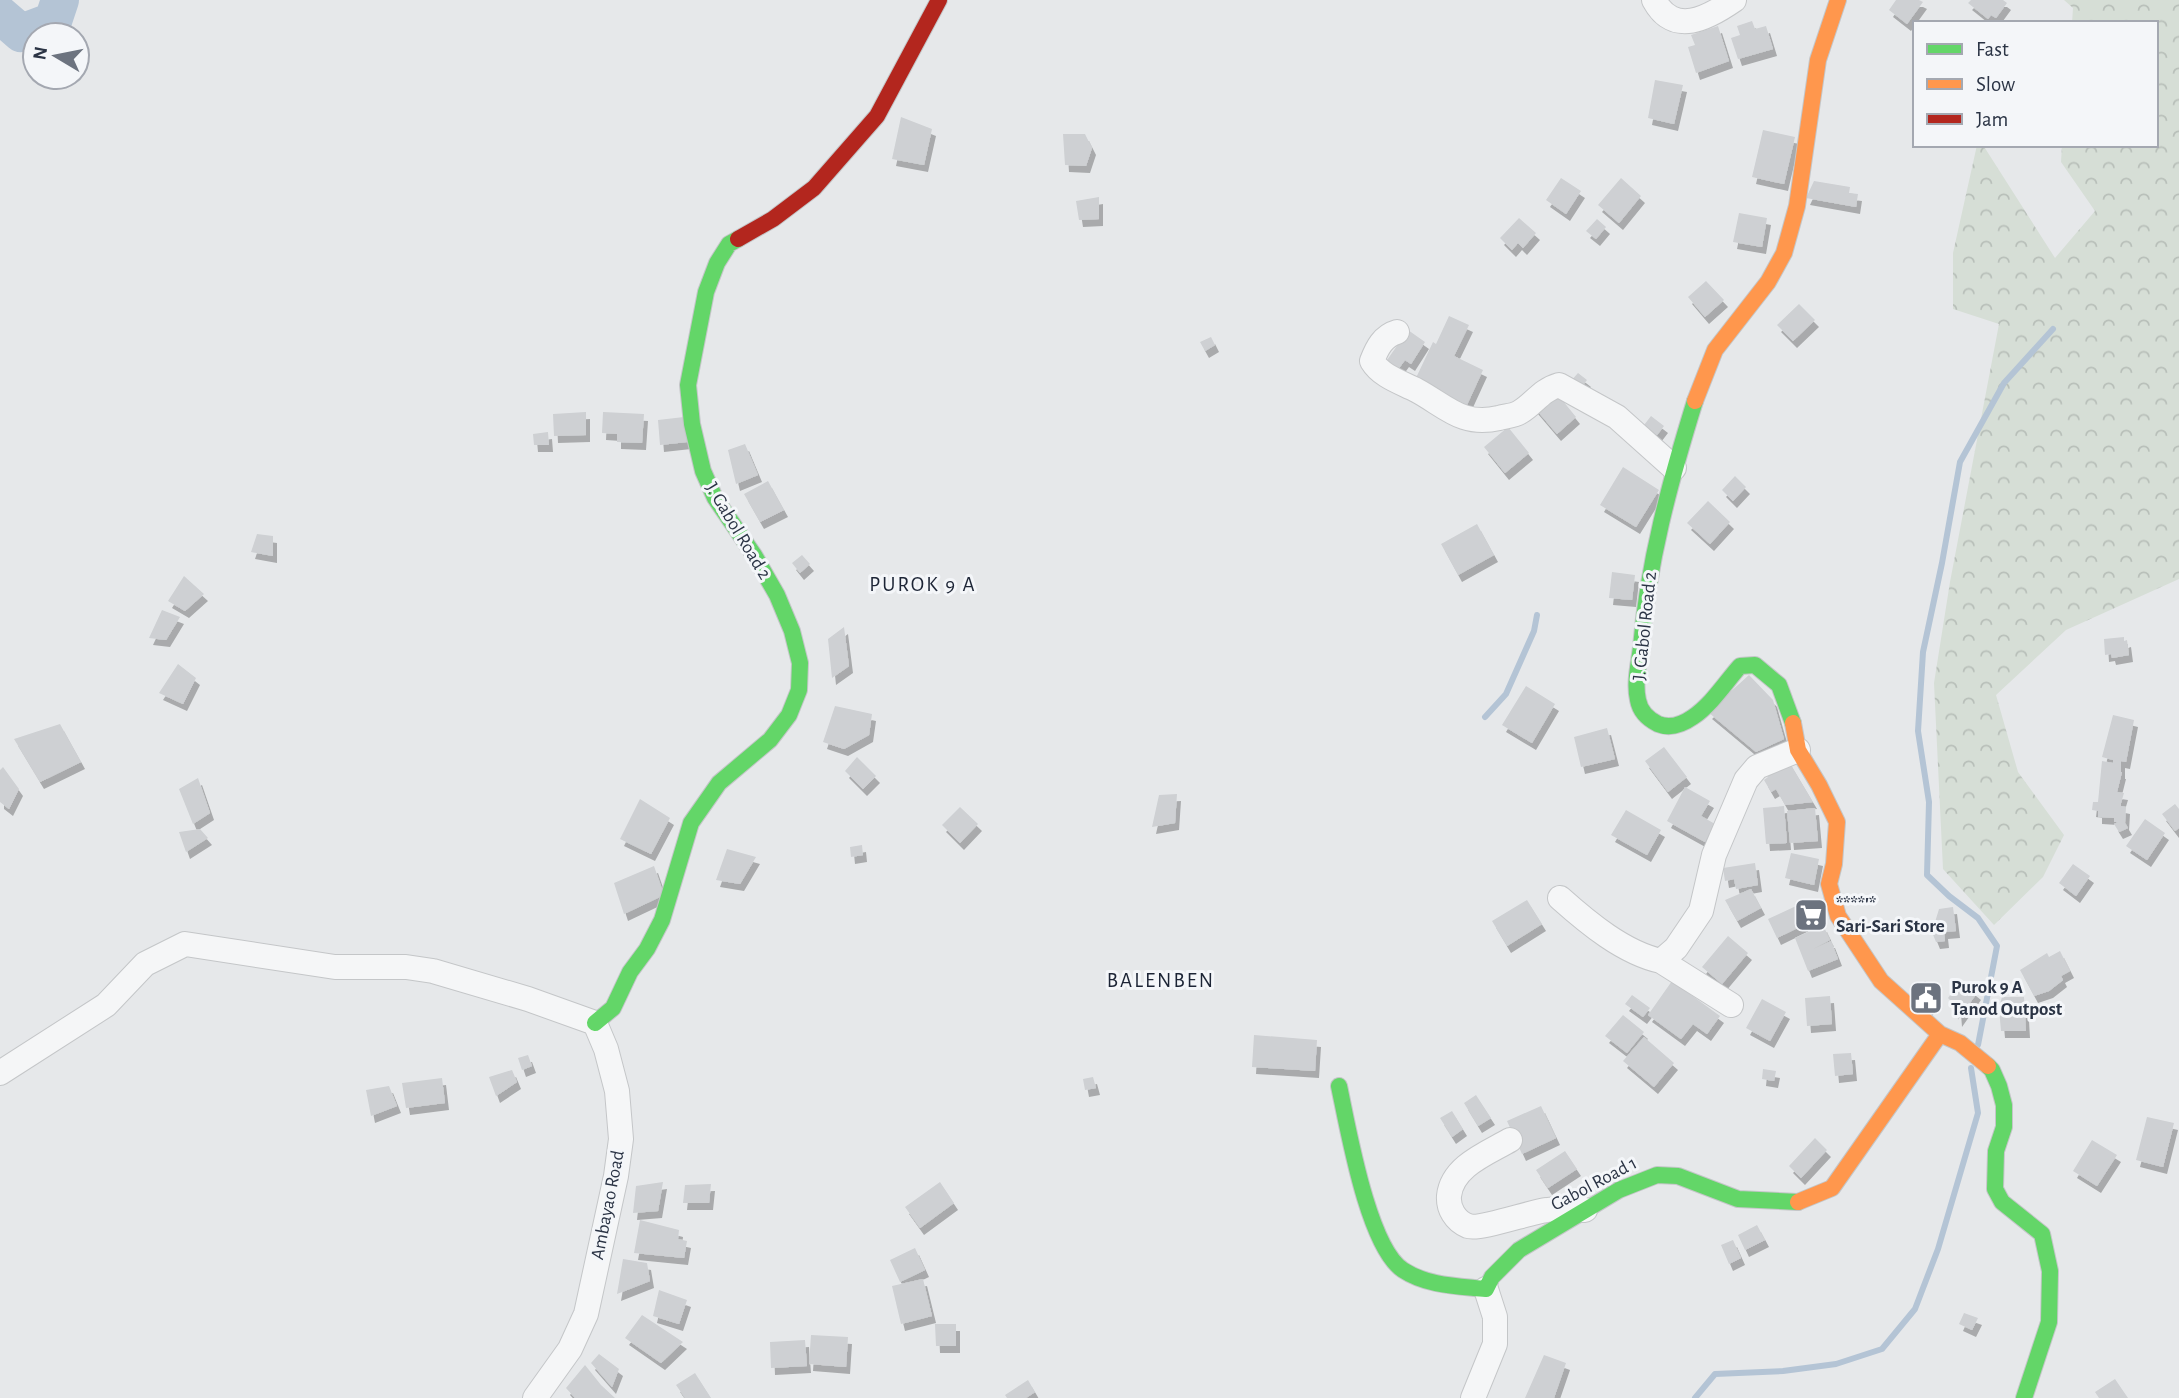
<svg xmlns="http://www.w3.org/2000/svg" width="2179" height="1398" font-family="'Alegreya Sans',sans-serif">
<style>
.forest{fill:url(#forest-crowns)}
.lines{fill:none;stroke-linecap:round;stroke-linejoin:round}
.stream{stroke:#b4c4d5;stroke-width:6}
.river{stroke:#b4c4d5;stroke-width:38}
.building{fill:#ced0d3;filter:url(#shadow)}
.street-casing{stroke:#c4c6c8;stroke-width:26}
.fast-casing{stroke:#c4c6c8;stroke-width:18}
.slow-casing{stroke:#c4c6c8;stroke-width:18}
.jam-casing{stroke:#c4c6c8;stroke-width:18}
.street{stroke:#f5f6f7;stroke-width:24}
.fast{stroke:#63d668;stroke-width:16}
.slow{stroke:#ff974d;stroke-width:16}
.jam{stroke:#b3261e;stroke-width:16}
.labels{text-anchor:middle;dominant-baseline:central;stroke-width:6;stroke-linejoin:round;paint-order:stroke}
.street-label{font-size:19px;fill:#2b3445;stroke:#f4f6f9}
.poi-label{font-size:19px;font-weight:bold;fill:#2b3445;stroke:#f4f6f9;text-anchor:start}
.neighbourhood-label{font-size:21px;letter-spacing:2px;fill:#1d2536;stroke:#f4f6f9}
</style>
<defs>
<pattern id="forest-crowns" width="20" height="18" patternUnits="userSpaceOnUse" patternTransform="scale(1.75)"><rect width="20" height="18" fill="#d6ded6"/><path d="M2 6a3 3 0 1 1 6 0M12 15a3 3 0 1 1 6 0" fill="none" stroke="#b8bfb9"/></pattern>
<filter id="shadow"><feDropShadow dx="4" dy="7" stdDeviation="0" flood-color="#0004"/></filter>
</defs>
<rect width="100%" height="100%" fill="#e6e8ea"/>
<path class="forest" d="M2064,0H2179V579L2066,630L1996,695L2018,772L2064,835L2043,877L1994,925L1943,869L1934,683L1950,582L1999,324L1953,309V253L1977,145H1983L2055,258L2095,211L2061,162L2062,145H2156V23H2072L2073,8Z"/>
<g class="lines">
<path class="stream" d="M1485,717L1506,694L1534,631L1537,615
M1978,1045L1997,946L1978,918L1949,896L1927,875L1929,802L1918,731L1923,652L1942,563L1960,462L2004,383L2053,329
M1695,1398L1715,1374L1783,1371L1836,1364L1882,1349L1915,1309L1938,1249L1978,1113L1971,1068"/>
<path class="river" d="M0,15L21,33L53,21L60,0"/>
</g>
<path class="building" d="M1896,0H1919L1923,2L1907,24L1889,10Z
M1971,0H2003L2007,3L1996,18L1991,15L1988,19L1968,3Z
M1752,21L1755,29L1766,26L1773,49L1738,59L1731,38L1740,35L1737,26Z
M1718,26L1729,61L1696,73L1688,47L1695,45L1691,35Z
M1655,80L1683,85L1674,124L1648,118Z
M901,117L932,129L924,165L892,159Z
M1763,130L1795,137L1784,184L1752,177Z
M1063,134H1085L1092,148L1086,166L1065,165Z
M1561,178L1581,191L1566,214L1546,200Z
M1621,178L1641,196L1619,223L1598,205Z
M1814,181L1850,187L1849,193L1858,194L1856,207L1806,198Z
M1099,197V219L1079,220L1076,201Z
M1739,213L1767,218L1762,247L1733,242Z
M1519,218L1536,233L1523,248L1518,243L1512,250L1500,238Z
M1597,219L1606,227L1596,239L1586,231Z
M1706,281L1724,300L1705,317L1688,297Z
M1799,304L1815,320L1793,341L1777,325Z
M1449,316L1469,325L1454,356L1483,370L1466,407L1415,380L1433,342L1436,344Z
M1408,330L1425,342L1411,364L1405,360L1397,371L1385,363Z
M1211,337L1215,345L1205,351L1200,342Z
M1578,373L1587,380L1579,390L1570,382Z
M1554,390L1576,417L1557,434L1534,407Z
M586,412V435L554,436L553,414Z
M603,412L644,414L642,443L617,442V434L602,433Z
M1651,416L1664,426L1654,439L1641,429Z
M684,417L687,442L660,445L658,420Z
M1508,427L1529,453L1505,473L1484,447Z
M548,432L549,445H534L533,434Z
M745,444L758,475L736,484L728,450Z
M1623,467L1659,490L1636,527L1600,505Z
M1735,476L1746,487L1733,501L1722,490Z
M768,481L784,510L760,522L744,494Z
M1708,501L1730,522L1710,544L1687,523Z
M1477,524L1494,555L1458,575L1441,544Z
M257,534L273,536V556L251,552Z
M802,555L810,564L800,573L792,563Z
M1612,572L1635,575L1632,600L1609,598Z
M184,576L204,594L185,611L168,601Z
M162,610L180,617L166,640L149,638Z
M844,627L849,666L832,678L828,639Z
M2124,637V641L2127,640L2129,655L2112,658L2111,654L2105,655L2104,639Z
M178,664L196,678L183,704L159,693Z
M1749,675L1773,700L1784,739L1756,752L1708,712Z
M1526,686L1555,704L1532,743L1502,725Z
M835,706L872,714L869,735L844,749L823,742Z
M2113,715L2134,720L2126,762L2121,761V772H2122L2117,792L2124,793L2121,803V806L2126,807L2125,823L2128,828L2119,832L2114,824L2118,822H2114V818L2098,817V811L2092,810L2093,802H2098L2102,761L2113,763V760L2102,757Z
M60,724L81,762L40,782L14,739Z
M1607,728L1615,759L1581,767L1574,737Z
M1664,747L1687,777L1668,792L1645,761Z
M857,757L876,776L863,789L845,771Z
M1788,760L1813,802L1785,805L1776,789L1771,792L1764,780L1768,777L1766,773Z
M3,767L19,789L9,809L0,802V770Z
M198,778L210,813L193,824L179,789Z
M1685,787L1710,801L1701,816L1715,824L1705,842L1667,821Z
M1177,794L1175,823L1152,827L1159,795Z
M640,799L670,818L651,854L620,839Z
M2175,804L2179,809V828L2175,831L2162,814Z
M1784,806L1787,843L1766,844L1763,808Z
M960,807L978,824L960,843L942,825Z
M1815,808L1818,841L1790,843L1787,811Z
M1626,810L1661,830L1647,855L1611,835Z
M2145,819L2165,833L2147,860L2126,846Z
M200,829L208,838L186,852L179,832Z
M862,845L863,855L851,857L850,847Z
M727,849L756,857L740,884L716,880Z
M1791,853L1819,859L1814,885L1785,878Z
M1755,863L1758,885L1736,889L1734,879L1725,881L1723,868Z
M2073,864L2090,876L2076,896L2059,883Z
M654,866L664,895L624,914L614,883Z
M1751,889L1761,908L1737,921L1725,900Z
M1527,900L1542,924L1507,946L1492,921Z
M1809,900L1818,918L1777,938L1768,919Z
M1953,907L1956,931L1944,932L1945,941L1936,942L1932,932L1939,909Z
M1823,925L1830,940L1813,949L1831,941L1838,959L1808,971L1795,938Z
M1728,936L1748,953L1722,984L1702,967Z
M2060,951L2070,971L2061,976L2063,980L2049,991L2034,996L2020,970L2047,953L2049,957Z
M1961,980L1977,993L1958,1020L1957,1007L1948,998Z
M1672,981L1720,1016L1707,1034L1693,1024L1681,1039L1648,1015Z
M1925,981L1938,992L1935,996L1937,998L1928,1009L1912,996Z
M1632,995L1650,1008L1643,1017L1625,1004Z
M1830,996L1832,1024L1807,1026L1805,998Z
M2002,997H2024L2026,1031H2001L1999,1008Z
M1762,999L1786,1012L1770,1041L1746,1028Z
M1623,1015L1644,1032L1627,1053L1605,1036Z
M1254,1035L1317,1040L1315,1071L1252,1067Z
M1644,1037L1674,1063L1654,1087L1623,1061Z
M1851,1053L1853,1074L1835,1076L1833,1054Z
M528,1055L532,1066L522,1070L518,1058Z
M1763,1069L1776,1071L1774,1081L1762,1079Z
M512,1070L517,1082L496,1096L489,1077Z
M1093,1077L1096,1088L1085,1090L1083,1079Z
M442,1078L445,1103L406,1108L402,1083Z
M389,1086L397,1106L371,1116L366,1090Z
M1476,1095L1491,1118L1478,1126L1464,1103Z
M1541,1106L1556,1138L1522,1154L1507,1121Z
M1452,1111L1463,1129L1452,1137L1440,1118Z
M2147,1117L2174,1123L2163,1167L2136,1160Z
M1815,1138L1827,1150L1801,1178L1789,1166Z
M2092,1140L2117,1155L2097,1186L2073,1171Z
M1565,1151L1577,1169L1548,1188L1536,1170Z
M663,1182L658,1211L633,1213L636,1186Z
M940,1182L954,1203L920,1228L905,1207Z
M711,1184L709,1203H683L685,1185Z
M640,1220L679,1230L678,1239L687,1241L684,1258L634,1253Z
M1757,1225L1765,1240L1745,1250L1738,1235Z
M1733,1240L1741,1258L1729,1264L1721,1245Z
M915,1248L925,1270L900,1282L890,1260Z
M623,1259L647,1263L650,1281L617,1294Z
M923,1279L932,1316L901,1324L892,1286Z
M659,1290L687,1300L679,1324L653,1316Z
M1964,1313L1978,1318L1972,1330L1959,1324Z
M642,1315L683,1342L661,1363L625,1338Z
M935,1324H956V1346H936Z
M811,1335L848,1337L846,1367L809,1364Z
M805,1340L807,1366L771,1368L770,1342Z
M599,1354L619,1369L612,1387L591,1363Z
M1544,1355L1566,1363L1554,1398H1525Z
M585,1365L601,1385L615,1398H575L566,1388Z
M695,1373L711,1398H685L676,1385Z
M2115,1379L2128,1398H2099L2095,1392Z
M1028,1380L1035,1392L1026,1398H1007L1005,1395Z"/>
<g class="lines">
<defs>
<path id="street" d="M1654,0C1674,37 1708,18 1734,0
M1397,332C1383,336 1377,348 1372,361C1381,376 1400,382 1416,390C1446,406 1462,427 1499,418C1505,416 1514,416 1520,412C1534,404 1541,390 1559,385L1617,417L1674,468
M1560,898C1588,923 1624,953 1661,961L1676,948L1701,911L1714,855L1746,780L1757,767L1798,750
M1661,961L1731,1005
M0,1073L106,1005L145,964L185,944L335,967H406L433,971L528,999L595,1023L606,1049L617,1091L621,1139L616,1176L586,1314L570,1349L535,1398
M1510,1140C1488,1153 1452,1166 1449,1196C1448,1208 1455,1221 1468,1226C1480,1230 1530,1212 1547,1210C1560,1208 1572,1209 1585,1210
M1473,1398L1495,1344V1317L1486,1289"/>
<path id="fast" d="M1695,401C1670,482 1648,562 1641,647C1639,664 1634,683 1638,700C1640,711 1648,719 1658,724C1670,729 1683,724 1693,717C1712,704 1725,683 1740,666L1755,665L1779,685L1793,723
M595,1023L613,1008L630,972L647,949L662,920L691,823L719,783L770,740L789,715L799,690L800,663L792,631L777,595L754,555L715,498L703,471L692,424L688,385L706,292L717,263L729,244L738,239
M1988,1066L1992,1070L1999,1086L2004,1105V1127L1996,1151L1995,1189L2002,1202L2042,1234L2050,1271L2049,1322L2024,1398
M1339,1086C1348,1128 1368,1247 1403,1270C1427,1286 1458,1286 1486,1289L1492,1277L1519,1250L1619,1190L1657,1175L1678,1176L1738,1199L1798,1202"/>
<path id="slow" d="M1695,401L1715,350L1768,282L1784,253L1797,206L1818,60L1838,0
M1793,723L1798,750L1819,785L1837,822L1834,864L1829,884L1838,916L1881,981L1940,1034L1960,1043L1988,1066
M1798,1202L1832,1188L1940,1034"/>
<path id="jam" d="M738,239L773,219L814,188L877,116L939,0"/>
</defs>
<use href="#street" class="street-casing"/>
<use href="#fast" class="fast-casing"/>
<use href="#slow" class="slow-casing"/>
<use href="#jam" class="jam-casing"/>
<use href="#street" class="street"/>
<use href="#fast" class="fast"/>
<use href="#slow" class="slow"/>
<use href="#jam" class="jam"/>
</g>
<defs>
<symbol id="supermarket-square" viewBox="-11 -11 22 22"><rect x="-9" y="-9" width="18" height="18" rx="4" fill="#6c737f" stroke="#f4f6f9"/><path d="M-6-5.5h2.5l.6 2H6L4.5 2H-2.5L-4.4-4H-6ZM-1.5 3.2a1.3 1.3 0 1 0 .1 0ZM3 3.2a1.3 1.3 0 1 0 .1 0Z" fill="#fff"/></symbol>
<symbol id="civic-square" viewBox="-11 -11 22 22"><rect x="-9" y="-9" width="18" height="18" rx="4" fill="#6c737f" stroke="#f4f6f9"/><path d="M-.6-6.5H3V-4.5H.6V-3L4-1V1h2V6H-6V1h2V-1L-.6-3ZM-1.2 2.5V6h2.4V2.5Z" fill="#fff"/></symbol>
</defs>
<g fill-rule="evenodd">
<use href="#supermarket-square" x="1792" y="896" width="38" height="38"/>
<use href="#civic-square" x="1907" y="979" width="38" height="38"/>
</g>
<g class="labels">
<g class="street-label">
<text transform="translate(738 531) rotate(59)">J. Gabol Road 2</text>
<text transform="translate(1645 626) rotate(-84)">J. Gabol Road 2</text>
<text transform="translate(1594 1184) rotate(-28)">Gabol Road 1</text>
<text transform="translate(608 1205) rotate(-79)">Ambayao Road</text>
</g>
<g class="poi-label">
<text x="1836" y="904">****'*<tspan x="1836" dy="22">Sari-Sari Store</tspan></text>
<text x="1951" y="987">Purok 9 A<tspan x="1951" dy="22">Tanod Outpost</tspan></text>
</g>
<g class="neighbourhood-label">
<text x="923" y="584">PUROK 9 A</text>
<text x="1161" y="980">BALENBEN</text>
</g>
</g>
<rect x="1913" y="21" width="245" height="126" fill="#f4f6f9" stroke="#a4a8b1" stroke-width="2"/>
<rect x="1927" y="44" width="35" height="10" fill="#63d668" stroke="#a4a8b1" stroke-width="2"/>
<text x="1976" y="56" font-size="21" fill="#2b3445">Fast</text>
<rect x="1927" y="79" width="35" height="10" fill="#ff974d" stroke="#a4a8b1" stroke-width="2"/>
<text x="1976" y="91" font-size="21" fill="#2b3445">Slow</text>
<rect x="1927" y="114" width="35" height="10" fill="#b3261e" stroke="#a4a8b1" stroke-width="2"/>
<text x="1976" y="126" font-size="21" fill="#2b3445">Jam</text>
<g transform="translate(56 56) rotate(280)"><circle r="33" fill="#f4f6f9" stroke="#a4a8b1" stroke-width="2"/>
<path d="M0-5L12 26L0 18L-12 26Z" fill="#6c737f"/>
<text y="-10" font-size="19" font-weight="bold" text-anchor="middle" fill="#2b3445">N</text>
</g>
</svg>
